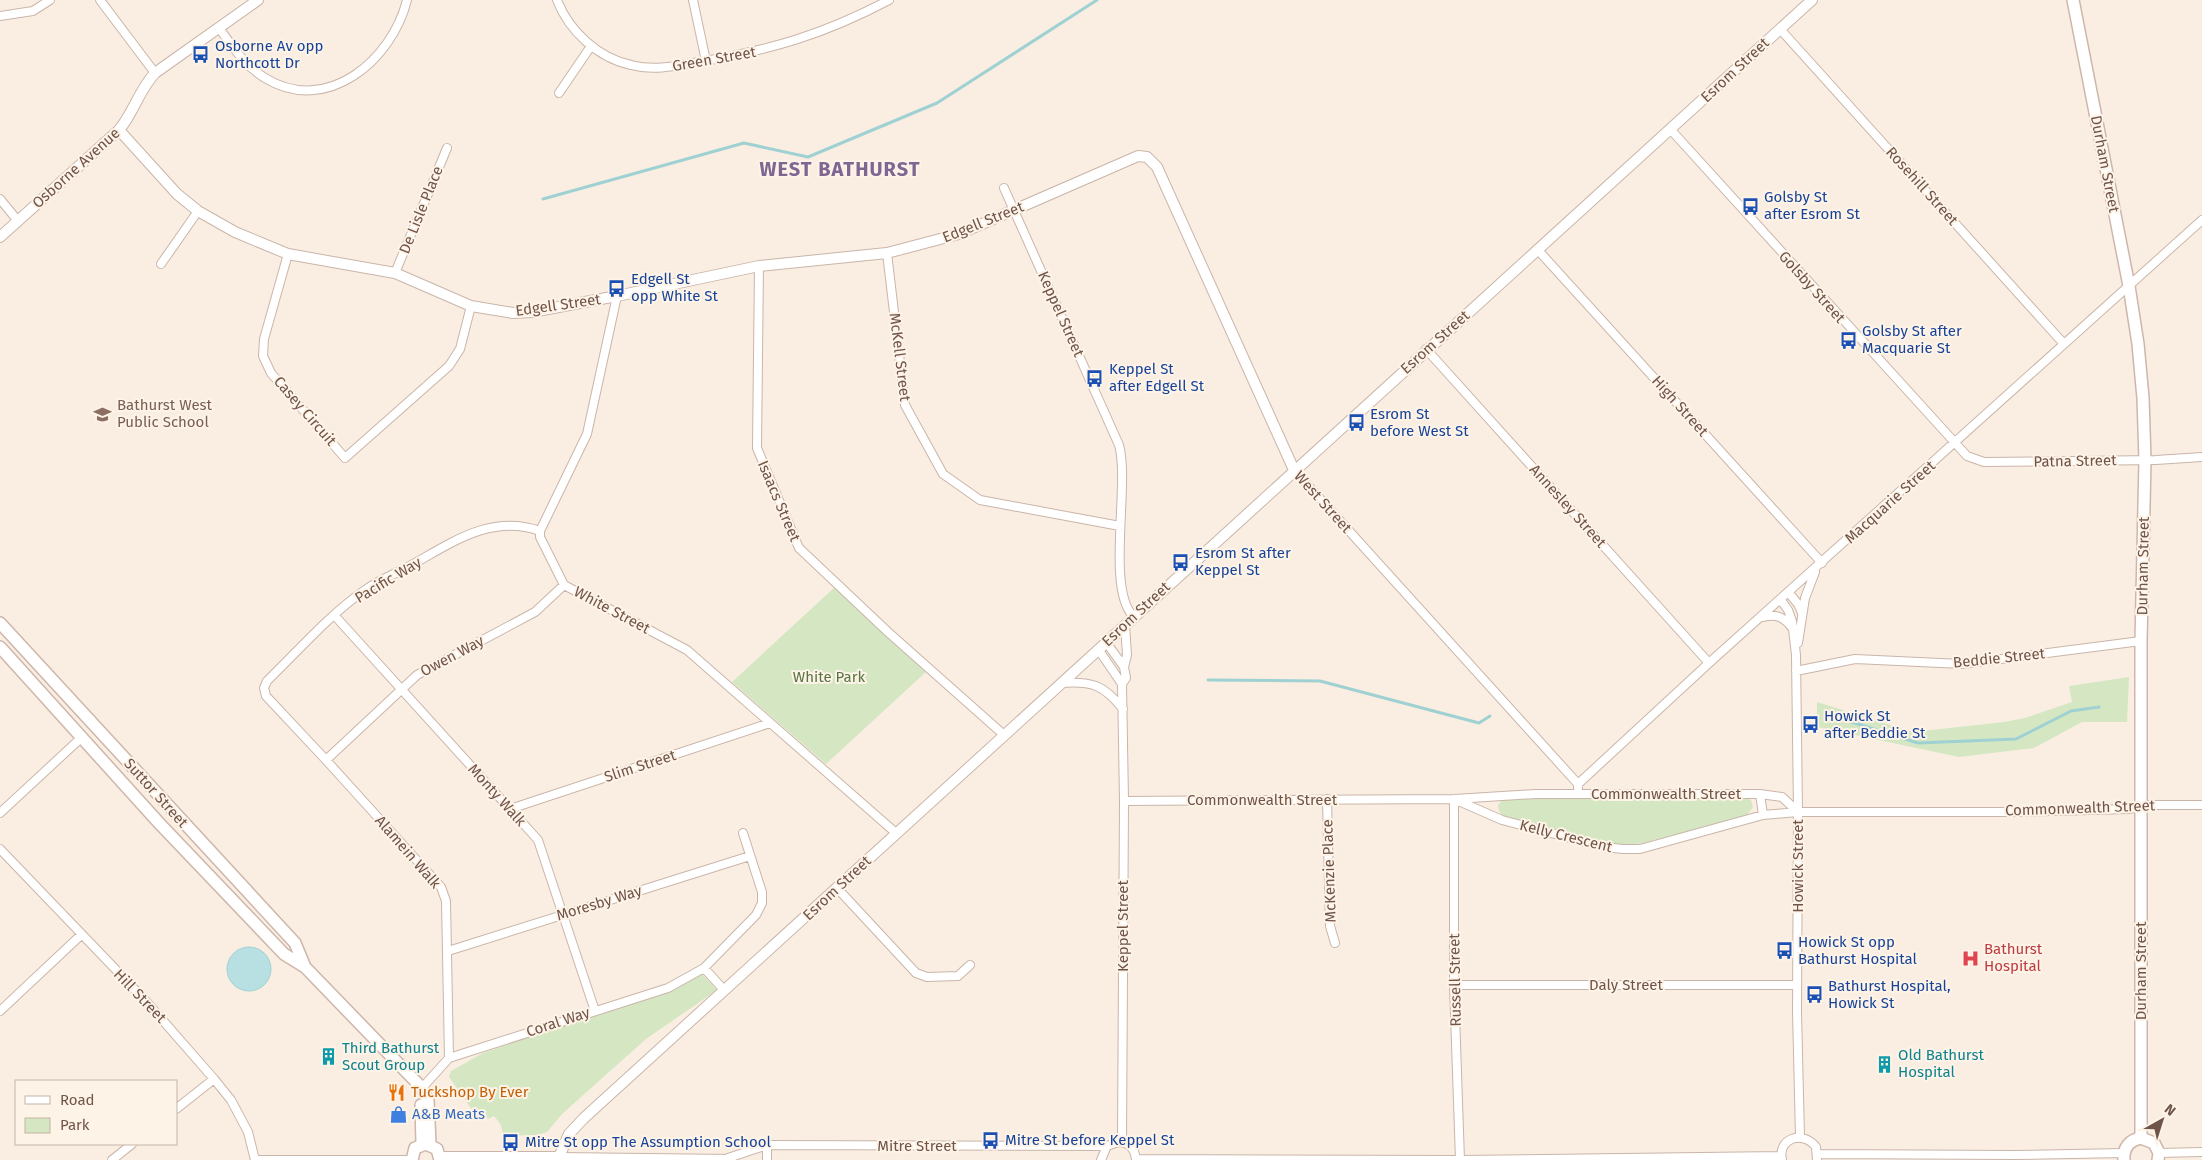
<svg xmlns="http://www.w3.org/2000/svg" width="2202" height="1160" font-family="'Fira Sans',sans-serif">
<style>
.green{fill:#d4e7c2}
.water{fill:#b8e0e2;stroke:#9fd1d3}
.lines{fill:none;stroke-linecap:round;stroke-linejoin:round}
.stream{stroke:#9fd1d3;stroke-width:3}
.minor-casing{stroke:#cab5a9;stroke-width:10}
.tertiary-casing{stroke:#cab5a9;stroke-width:12}
.secondary-casing{stroke:#cfb6aa;stroke-width:14}
.minor{stroke:#fff;stroke-width:8}
.tertiary{stroke:#fff;stroke-width:10}
.secondary{stroke:#fff;stroke-width:11}
.labels{text-anchor:middle;dominant-baseline:central;stroke-width:4;stroke-linejoin:round;paint-order:stroke}
.transit-label{font-size:15px;fill:#164399;stroke:#fef3e7;text-anchor:start}
.street-label{font-size:15px;fill:#70544a;stroke:#fef3e7}
.education-label{font-size:15px;fill:#785e54;stroke:#fef3e7;text-anchor:start}
.park-label{font-size:15px;fill:#577543;stroke:#fef3e7}
.health-label{font-size:15px;fill:#be3a42;stroke:#fef3e7;text-anchor:start}
.culture-label{font-size:15px;fill:#0d838f;stroke:#fef3e7;text-anchor:start}
.food-label{font-size:15px;fill:#c56008;stroke:#fef3e7;text-anchor:start}
.shop-label{font-size:15px;fill:#366cbe;stroke:#fef3e7;text-anchor:start}
.district-label{font-size:20px;font-weight:bold;letter-spacing:1px;fill:#7f6693;stroke:#fef3e7}
</style>
<rect width="100%" height="100%" fill="#faeee2"/>
<path class="green" d="M835,587L927,671L826,764L732,682Z
M2129,677L2127,722H2082L2034,748L1959,757L1817,727V702L1913,732L2004,722L2025,718L2072,702L2069,686Z
M1508,798H1746L1751,800L1753,807L1747,815L1643,843L1625,845L1609,843L1503,816L1499,811L1498,805L1502,800Z
M699,971L717,990L646,1039L562,1114L547,1132L537,1135L503,1136L501,1125L494,1116L488,1119L483,1113L477,1117L449,1077L451,1071L483,1053L686,983Z"/>
<path class="water" d="M227 969a22 22 0 1 1 44 0a22 22 0 1 1-44 0Z"/>
<g class="lines">
<path class="stream" d="M543,199L744,143L808,157L937,103L1097,0
M1208,680L1320,681L1479,723L1490,716
M1826,714L1918,743L2016,739L2071,711L2099,707"/>
<defs>
<path id="minor" d="M100,0L155,73
M557,0C569,31 598,58 631,65C654,71 676,66 699,62C771,50 825,34 889,0
M693,0L706,61
M0,16L33,11L50,0
M219,28C233,47 245,66 265,78C327,116 392,60 407,0
M1780,29L2064,344
M559,93L591,46
M1671,130L1967,456L1984,462L2156,460L2202,457
M1004,188L1119,445C1130,484 1106,588 1133,616
M0,199L18,221
M1537,249L1822,563
M887,253L905,405L943,474L980,500L1120,526
M288,254L264,339L263,356L271,373L345,458L449,366L460,349L471,306
M161,264L198,211
M759,266L757,448L799,548L888,632L1004,735
M395,273L447,148
M617,296L587,434L540,531V537L564,585L687,650L896,833
M1426,349L1709,663
M1294,470L1578,784V788
M1789,593L1798,604L1802,613
M1781,600L1788,610L1792,621L1796,655L1798,812L1797,1011L1800,1137
M335,616L538,840L595,1011
M1763,617C1777,613 1785,618 1793,629
M1106,642L1124,667L1126,678L1122,684L1124,801L1122,1142
M1798,643L1805,598L1815,572
M1098,649L1122,684
M1124,667L1127,655L1125,624
M1796,671L1855,659L1962,664L2141,641
M1062,683C1092,681 1104,685 1123,709
M326,760L417,675L535,612L564,585
M1578,784L1709,663L2202,220
M1760,794L1763,815
M1327,799L1330,926L1335,943
M1454,799L1502,820L1604,847L1623,849H1640L1763,815L1798,812H2018L2129,809L2150,805H2202
M1454,799V985L1460,1160
M1124,801L1454,799L1536,794H1760L1782,797L1798,812
M510,809L770,723
M0,813L81,738
M0,849L145,1000L214,1079L231,1100L248,1132L255,1160
M837,888L916,973L927,977L958,976L970,965
M448,951L750,856
M704,968L724,990
M1454,985H1797
M0,1011L81,935
M449,1058L446,901L441,887L326,760L266,696L264,688L267,681C299,650 329,615 365,590C381,579 399,572 415,563C454,541 493,514 540,531
M422,1088L449,1058L668,988L704,968L756,915L762,903V892L743,833
M176,1109L214,1079
M2159,1153L2202,1152
M1818,1154L2014,1155L2124,1153
M559,1157L732,1159
M728,1158L767,1145L1107,1146
M1136,1159L1460,1160L1781,1156
M112,1160L132,1144
M255,1160H412
M767,1160V1145
M1101,1160L1107,1146L1118,1142C1129,1142 1135,1149 1136,1160
M1782,1160C1777,1138 1803,1130 1816,1147L1817,1160"/>
<path id="tertiary" d="M119,130L177,194L198,211L235,232L288,254L395,273L471,306L513,313L532,312L617,296L759,266L887,253L959,234L1138,156L1147,157L1157,167L1294,470
M0,237L119,130C134,112 139,90 155,73L258,0
M440,1157H559L569,1134L584,1118L1812,0"/>
<path id="secondary" d="M2073,0L2129,286L2138,344L2143,398L2145,460L2141,641V1138
M0,623L295,943L305,967
M0,647L159,823L284,954L305,967L422,1088L428,1100L430,1144
M421,1105L422,1144
M412,1160L415,1148L426,1144L437,1149L440,1160
M2124,1160C2123,1148 2129,1140 2141,1138L2154,1143L2159,1153L2158,1160"/>
</defs>
<use href="#minor" class="minor-casing"/>
<use href="#tertiary" class="tertiary-casing"/>
<use href="#secondary" class="secondary-casing"/>
<use href="#minor" class="minor"/>
<use href="#tertiary" class="tertiary"/>
<use href="#secondary" class="secondary"/>
</g>
<defs>
<symbol id="bus-bare" viewBox="-9 -9 18 18"><path d="M-5-6H5V4H4V6H2V4H-2V6H-4V4H-5ZM-3.5-4V0h7V-4ZM-3.5 1.2v1.5H-2V1.2ZM2 1.2v1.5H3.5V1.2Z" fill="#1a4fb4" stroke="#fef3e7" stroke-width="2.5" paint-order="stroke"/></symbol>
<symbol id="school-bare" viewBox="-9 -9 18 18"><path d="M0-5L7-2L0 1L-7-2ZM-4 1L0 2.5L4 1V4Q0 6-4 4Z" fill="#8d6e63" stroke="#fef3e7" stroke-width="2.5" paint-order="stroke"/></symbol>
<symbol id="hospital-bare" viewBox="-9 -9 18 18"><path d="M-5-5h3v3.5h4V-5h3V5h-3V1.5h-4V5h-3Z" fill="#e0444e" stroke="#fef3e7" stroke-width="2.5" paint-order="stroke"/></symbol>
<symbol id="building-bare" viewBox="-9 -9 18 18"><path d="M-4-6H4V6H1V3H-1V6H-4ZM-2.5-4.3h1.7v1.8h-1.7ZM.8-4.3h1.7v1.8H.8ZM-2.5-1h1.7V.8h-1.7ZM.8-1h1.7V.8H.8Z" fill="#0f9aa8" stroke="#fef3e7" stroke-width="2.5" paint-order="stroke"/></symbol>
<symbol id="restaurant-bare" viewBox="-9 -9 18 18"><path d="M-5-6h1v4h1v-4h1v4h1v-4h1v5L-1.5 .5V6h-2V.5L-5-1ZM5-6V6H3V1.5H1.5Q1.5-4 5-6Z" fill="#e8710a" stroke="#fef3e7" stroke-width="2.5" paint-order="stroke"/></symbol>
<symbol id="shop-bare" viewBox="-9 -9 18 18"><path d="M-5-2.5h2.3a2.7 3.5 0 0 1 5.4 0H5L5.5 6h-11ZM-1.5-2.5h3a1.5 2.3 0 0 0-3 0Z" fill="#3f7fe0" stroke="#fef3e7" stroke-width="2.5" paint-order="stroke"/></symbol>
</defs>
<g fill-rule="evenodd">
<use href="#bus-bare" x="188" y="42" width="25" height="25"/>
<use href="#bus-bare" x="1738" y="194" width="25" height="25"/>
<use href="#bus-bare" x="604" y="276" width="25" height="25"/>
<use href="#bus-bare" x="1836" y="328" width="25" height="25"/>
<use href="#bus-bare" x="1082" y="366" width="25" height="25"/>
<use href="#school-bare" x="90" y="402" width="25" height="25"/>
<use href="#bus-bare" x="1344" y="410" width="25" height="25"/>
<use href="#bus-bare" x="1168" y="550" width="25" height="25"/>
<use href="#bus-bare" x="1798" y="712" width="25" height="25"/>
<use href="#bus-bare" x="1772" y="938" width="25" height="25"/>
<use href="#hospital-bare" x="1958" y="946" width="25" height="25"/>
<use href="#bus-bare" x="1802" y="982" width="25" height="25"/>
<use href="#building-bare" x="316" y="1044" width="25" height="25"/>
<use href="#building-bare" x="1872" y="1052" width="25" height="25"/>
<use href="#restaurant-bare" x="384" y="1080" width="25" height="25"/>
<use href="#shop-bare" x="386" y="1102" width="25" height="25"/>
<use href="#bus-bare" x="978" y="1128" width="25" height="25"/>
<use href="#bus-bare" x="498" y="1130" width="25" height="25"/>
</g>
<g class="labels">
<g class="transit-label">
<text x="215" y="46">Osborne Av opp<tspan x="215" dy="17">Northcott Dr</tspan></text>
<text x="1764" y="197">Golsby St<tspan x="1764" dy="17">after Esrom St</tspan></text>
<text x="631" y="279">Edgell St<tspan x="631" dy="17">opp White St</tspan></text>
<text x="1862" y="331">Golsby St after<tspan x="1862" dy="17">Macquarie St</tspan></text>
<text x="1109" y="369">Keppel St<tspan x="1109" dy="17">after Edgell St</tspan></text>
<text x="1370" y="414">Esrom St<tspan x="1370" dy="17">before West St</tspan></text>
<text x="1195" y="553">Esrom St after<tspan x="1195" dy="17">Keppel St</tspan></text>
<text x="1824" y="716">Howick St<tspan x="1824" dy="17">after Beddie St</tspan></text>
<text x="1798" y="942">Howick St opp<tspan x="1798" dy="17">Bathurst Hospital</tspan></text>
<text x="1828" y="986">Bathurst Hospital,<tspan x="1828" dy="17">Howick St</tspan></text>
<text x="1005" y="1140">Mitre St before Keppel St</text>
<text x="525" y="1142">Mitre St opp The Assumption School</text>
</g>
<g class="street-label">
<text transform="translate(714 59) rotate(-10)">Green Street</text>
<text transform="translate(1735 70) rotate(-43)">Esrom Street</text>
<text transform="translate(2105 164) rotate(79)">Durham Street</text>
<text transform="translate(76 168) rotate(-42)">Osborne Avenue</text>
<text transform="translate(1922 186) rotate(48)">Rosehill Street</text>
<text transform="translate(421 210) rotate(-68)">De Lisle Place</text>
<text transform="translate(983 222) rotate(-22)">Edgell Street</text>
<text transform="translate(1812 287) rotate(48)">Golsby Street</text>
<text transform="translate(558 305) rotate(-8)">Edgell Street</text>
<text transform="translate(1061 314) rotate(66)">Keppel Street</text>
<text transform="translate(1435 342) rotate(-42)">Esrom Street</text>
<text transform="translate(900 357) rotate(83)">McKell Street</text>
<text transform="translate(1680 406) rotate(48)">High Street</text>
<text transform="translate(305 411) rotate(49)">Casey Circuit</text>
<text transform="translate(2075 461) rotate(-1)">Patna Street</text>
<text transform="translate(779 501) rotate(67)">Isaacs Street</text>
<text transform="translate(1323 502) rotate(48)">West Street</text>
<text transform="translate(1890 502) rotate(-42)">Macquarie Street</text>
<text transform="translate(1568 506) rotate(48)">Annesley Street</text>
<text transform="translate(2143 566) rotate(-89)">Durham Street</text>
<text transform="translate(388 580) rotate(-31)">Pacific Way</text>
<text transform="translate(612 610) rotate(28)">White Street</text>
<text transform="translate(1136 614) rotate(-43)">Esrom Street</text>
<text transform="translate(452 656) rotate(-28)">Owen Way</text>
<text transform="translate(1999 658) rotate(-6)">Beddie Street</text>
<text transform="translate(640 766) rotate(-18)">Slim Street</text>
<text transform="translate(156 793) rotate(48)">Suttor Street</text>
<text x="1666" y="794">Commonwealth Street</text>
<text transform="translate(497 795) rotate(48)">Monty Walk</text>
<text x="1262" y="800">Commonwealth Street</text>
<text transform="translate(2080 808) rotate(-2)">Commonwealth Street</text>
<text transform="translate(1566 836) rotate(14)">Kelly Crescent</text>
<text transform="translate(408 852) rotate(49)">Alamein Walk</text>
<text transform="translate(1798 866) rotate(-90)">Howick Street</text>
<text transform="translate(1329 871) rotate(-92)">McKenzie Place</text>
<text transform="translate(837 888) rotate(-43)">Esrom Street</text>
<text transform="translate(599 903) rotate(-17)">Moresby Way</text>
<text transform="translate(1123 926) rotate(-90)">Keppel Street</text>
<text transform="translate(2141 971) rotate(-90)">Durham Street</text>
<text transform="translate(1455 980) rotate(-91)">Russell Street</text>
<text x="1626" y="985">Daly Street</text>
<text transform="translate(140 996) rotate(46)">Hill Street</text>
<text transform="translate(558 1022) rotate(-18)">Coral Way</text>
<text x="917" y="1146">Mitre Street</text>
</g>
<g class="education-label">
<text x="117" y="405">Bathurst West<tspan x="117" dy="17">Public School</tspan></text>
</g>
<g class="park-label">
<text x="829" y="677">White Park</text>
</g>
<g class="health-label">
<text x="1984" y="949">Bathurst<tspan x="1984" dy="17">Hospital</tspan></text>
</g>
<g class="culture-label">
<text x="342" y="1048">Third Bathurst<tspan x="342" dy="17">Scout Group</tspan></text>
<text x="1898" y="1055">Old Bathurst<tspan x="1898" dy="17">Hospital</tspan></text>
</g>
<g class="food-label">
<text x="411" y="1092">Tuckshop By Ever</text>
</g>
<g class="shop-label">
<text x="412" y="1114">A&amp;B Meats</text>
</g>
<g class="district-label">
<text x="840" y="169">WEST BATHURST</text>
</g>
</g>
<rect x="15" y="1080" width="162" height="65" fill="#fef3e7" stroke="#c5b3a8"/>
<rect x="25" y="1096" width="25" height="8" fill="#ffffff" stroke="#c5b3a8"/>
<text x="60" y="1105" font-size="15" fill="#70544a">Road</text>
<rect x="25" y="1118" width="25" height="15" fill="#d4e7c2" stroke="#c5b3a8"/>
<text x="60" y="1130" font-size="15" fill="#70544a">Park</text>
<g transform="translate(2162 1120) rotate(39)" stroke="#fef3e7" stroke-width="4" paint-order="stroke">
<path d="M0-4L9 19L0 12L-9 19Z" fill="#70544a"/>
<text y="-8" font-size="14" font-weight="bold" text-anchor="middle" fill="#70544a">N</text>
</g>
</svg>
